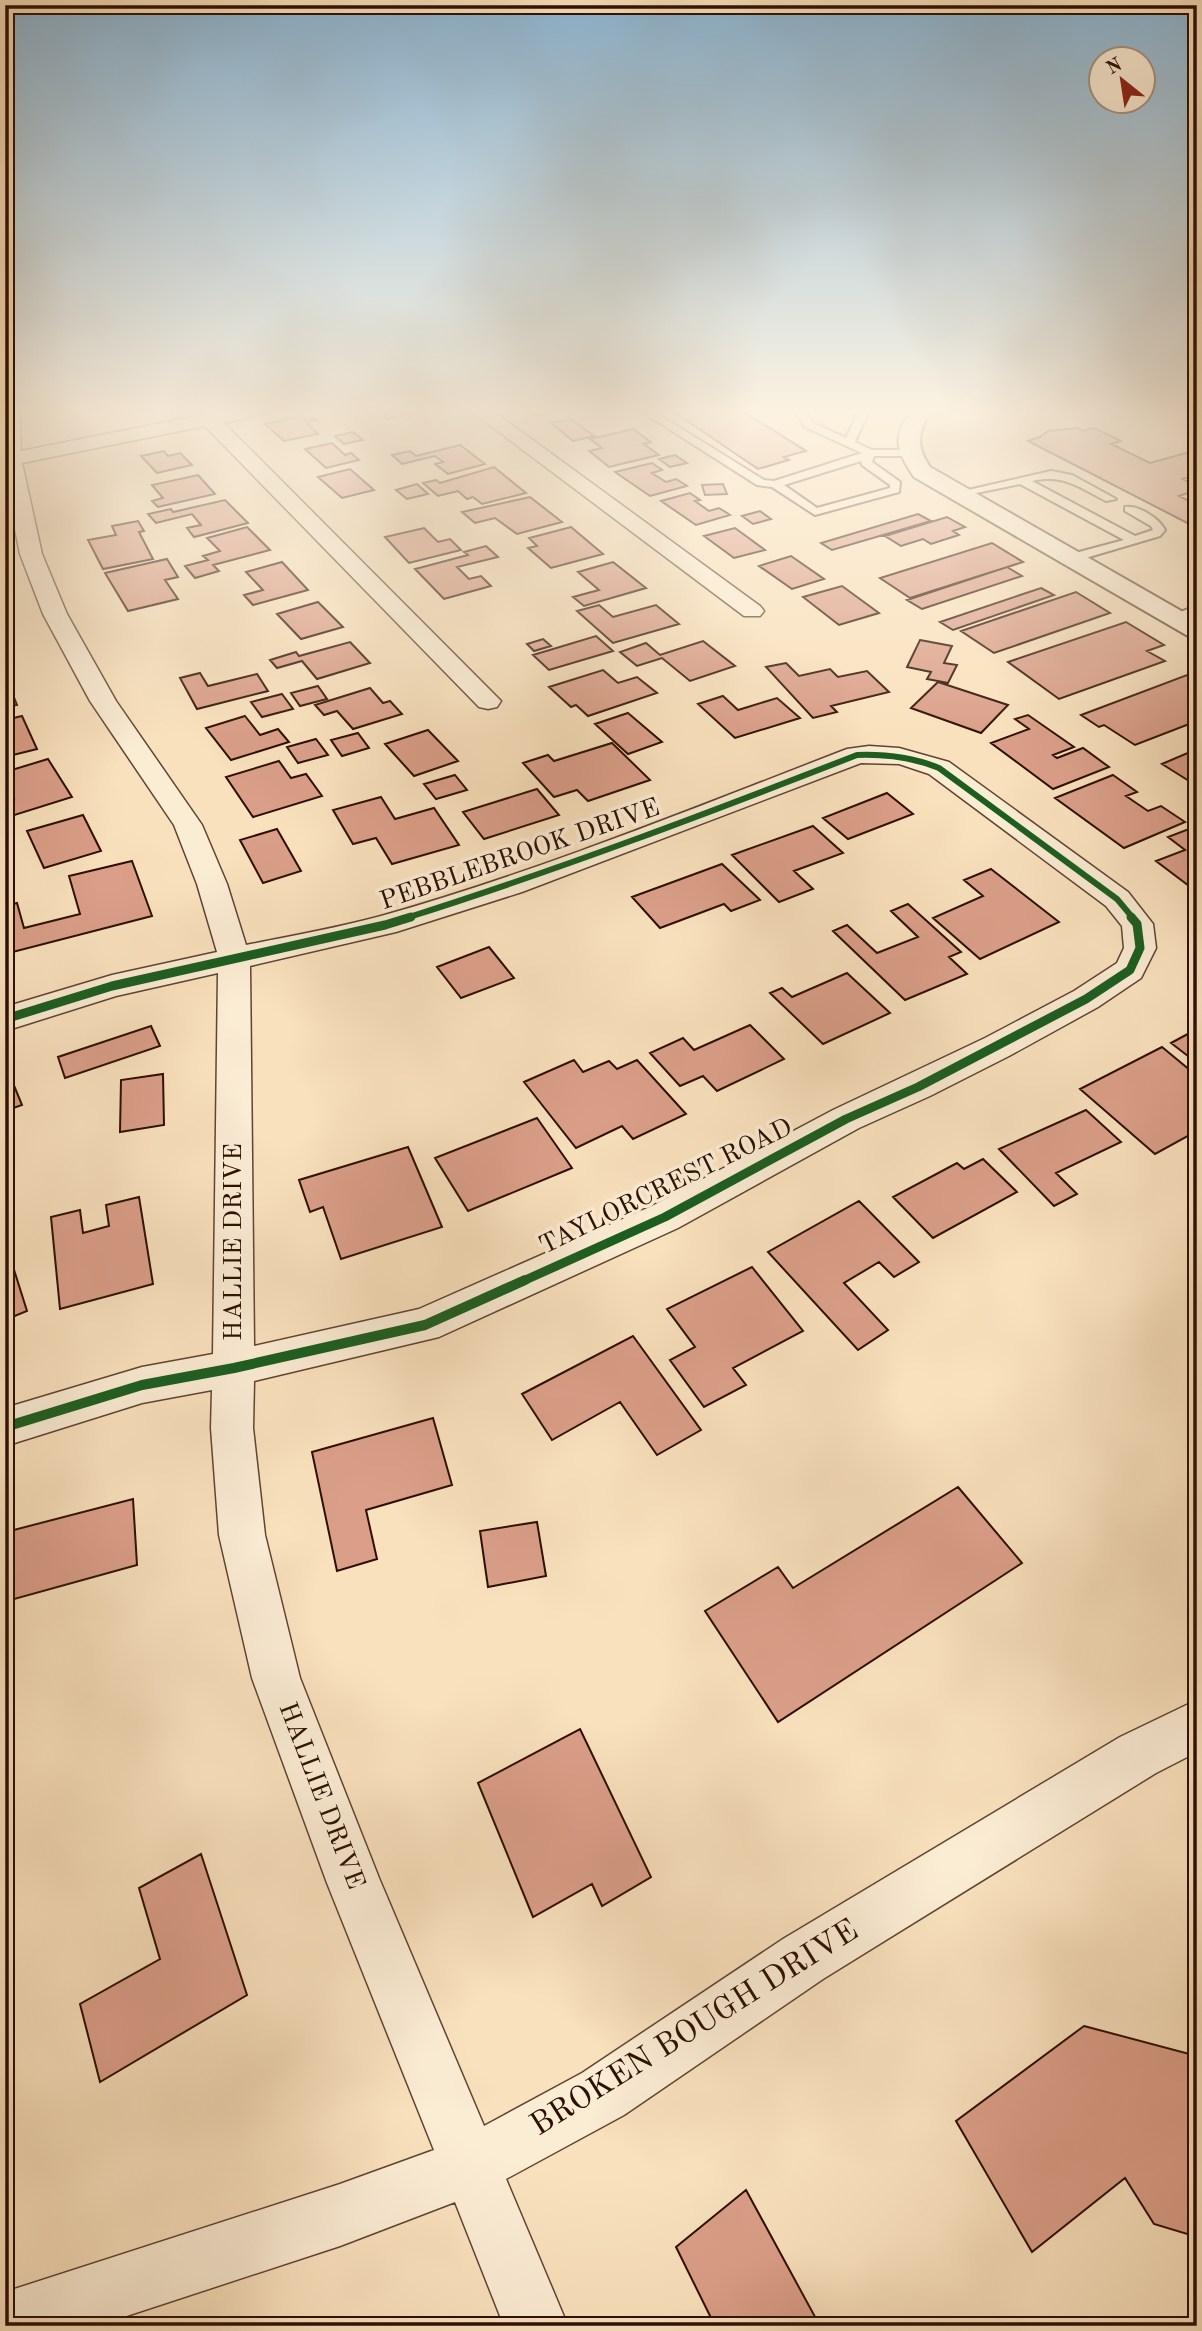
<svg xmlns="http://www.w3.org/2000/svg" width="1202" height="2331" font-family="'Old Standard TT',serif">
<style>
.building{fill:#db9f89;stroke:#2c0f02;stroke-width:2}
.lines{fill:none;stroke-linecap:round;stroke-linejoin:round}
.service-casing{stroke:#5f4431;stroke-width:4}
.minor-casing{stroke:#5f4431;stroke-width:3}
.tertiary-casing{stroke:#5f4431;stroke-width:4}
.service{fill:#fbecd4;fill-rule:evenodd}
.minor{fill:#fbecd4;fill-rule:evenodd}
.tertiary{fill:#fbecd4;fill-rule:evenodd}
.cycleway-far2-casing{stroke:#fbecd4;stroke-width:10}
.cycleway-far1-casing{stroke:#fbecd4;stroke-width:13}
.cycleway-casing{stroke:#fbecd4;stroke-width:15}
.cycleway-far2{stroke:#1b5e20;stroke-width:6}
.cycleway-far1{stroke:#1b5e20;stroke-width:9}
.cycleway{stroke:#1b5e20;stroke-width:10}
.labels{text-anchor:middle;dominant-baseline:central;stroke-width:7;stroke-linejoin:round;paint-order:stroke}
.street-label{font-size:26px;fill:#2c0f02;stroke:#fbecd4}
.near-street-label{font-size:32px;fill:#2c0f02;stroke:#fbecd4}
</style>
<rect width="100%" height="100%" fill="#f9e1bd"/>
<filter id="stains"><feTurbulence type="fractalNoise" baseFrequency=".00286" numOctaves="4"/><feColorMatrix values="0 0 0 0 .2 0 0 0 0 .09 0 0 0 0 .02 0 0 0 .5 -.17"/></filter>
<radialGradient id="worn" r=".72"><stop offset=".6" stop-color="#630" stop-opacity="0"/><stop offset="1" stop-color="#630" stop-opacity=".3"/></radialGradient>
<path class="building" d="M356,408H418L422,411L388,419L377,409L360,412Z
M525,408H569L536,416Z
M668,408H738L806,451L784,457L789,460L758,469Z
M302,416L305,419L313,418L316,420L306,422L318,434L284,441L265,424Z
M571,419L594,436L573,441L551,423Z
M1078,428L1083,431L1094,428L1121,441L1111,444L1150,463L1197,450V475L1183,479L1197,486V490L1179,496L1197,505V528L1028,441L1040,437L1048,431Z
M633,429L651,442L644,444L659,455L609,467L589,451L602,448L590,439Z
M353,432L363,440L344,444L335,436Z
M332,443L345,455L351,453L359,460L326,468L305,449Z
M460,445L485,464L448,474L435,464L443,462L435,456L402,464L392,455L410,451L416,456Z
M164,451L168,456L180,453L192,465L157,473L141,456Z
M675,455L687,463L670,467L659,459Z
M652,463L662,470L652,473L666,482L676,479L687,486L650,496L615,472Z
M494,467L526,493L482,504L473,497L467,499L458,491L438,496L423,483L436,480L440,483Z
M350,469L374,490L342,498L318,477Z
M198,475L215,494L158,507L152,501L163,498L152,485Z
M417,484L428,494L407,499L396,490Z
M723,484L727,494L705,495L702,485Z
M690,493L700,500L695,501L709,511L719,508L730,515L696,525L661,501Z
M530,497L562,522L517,534L495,518L475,523L462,512Z
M225,500L248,523L194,537L187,528L201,525L192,514L156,523L148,514L171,509L173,512Z
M760,511L771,519L753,524L742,516Z
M918,514L931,521L832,550L821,543Z
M947,517L965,527L953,531L959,535L931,544L923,539L901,546L885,536Z
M138,521L144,531L139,532L153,559L103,569L88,540L116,535L112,526Z
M247,527L270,550L213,565L219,571L195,578L185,566L208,560L203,556L220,551L207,538Z
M571,527L603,554L551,568L528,548L537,546L529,538Z
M424,528L438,542L450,539L461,550L409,563L385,537Z
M735,528L765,550L734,558L704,536Z
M992,543L1023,562L910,598L880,578Z
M486,546L498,557L457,567L469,579L481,576L491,586L444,599L415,569L468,555L464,552Z
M791,556L824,579L792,589L759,566Z
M167,559L178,577L165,580L178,599L128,611L105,573Z
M282,562L308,590L253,605L244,595L263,590L246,572Z
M613,562L646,588L584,606L573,597L599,590L578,572Z
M1007,567L1022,576L922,609L907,600Z
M842,586L879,613L839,625L803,597Z
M1041,588L1054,595L953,630L940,622Z
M1076,592L1110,613L994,653L961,631Z
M318,602L343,627L301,639L277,614Z
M599,605L613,617L656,605L679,624L613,643L577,611Z
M1126,622L1164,645L1147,651L1165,661L1059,699L1008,662Z
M596,636L613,651L549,670L533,655Z
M543,639L551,646L534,651L527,644Z
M920,640L952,646L944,663L957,665L948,683L927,679L931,672L907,667Z
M703,641L735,666L690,681L662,658L637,666L620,652L646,643L660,655Z
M350,642L370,663L317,679L302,661L277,668L270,660L296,652L299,656Z
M786,663L799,676L830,669L838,677L867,671L889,692L831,706L837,712L813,718L766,667Z
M603,670L618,683L637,677L657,693L588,716L576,705L571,707L549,687Z
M200,673L208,686L257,674L268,691L197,709L180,678Z
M5,675L17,705L5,707Z
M1187,675L1197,681V721L1135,745L1104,725L1099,727L1081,715Z
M938,682L1008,705L981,733L911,708Z
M318,686L327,699L300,706L291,693Z
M370,688L383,703L390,701L402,714L353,729L337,711L324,715L315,705Z
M282,694L293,709L262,717L251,702Z
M723,696L738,710L777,698L800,718L735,738L698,704Z
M628,713L662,742L628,754L595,724Z
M1028,715L1074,747L1053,755L1057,758L1083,748L1109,767L1053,789L991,743L1029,729L1015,719Z
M22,716L37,749L5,757V720Z
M245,716L260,735L278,729L289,742L231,760L206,728Z
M428,730L458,761L414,776L385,744Z
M358,733L369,748L342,756L331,740Z
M316,739L328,755L298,763L287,747Z
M612,743L650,780L588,801L577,790L554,797L523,763L548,755L554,761Z
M1197,749V786L1162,764Z
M48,759L72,797L5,818V802L14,799L5,783V772Z
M279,761L291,778L306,774L322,796L253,817L226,777Z
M455,775L467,790L436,799L424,784Z
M1113,775L1137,792L1126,796L1148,811L1161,806L1185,822L1124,848L1055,798Z
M537,789L559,815L484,839L463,812Z
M887,793L913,814L848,839L823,818Z
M381,797L395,819L434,808L459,845L392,864L376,838L353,844L333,810Z
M83,815L101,851L44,868L27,831Z
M813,826L843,853L794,871L813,889L779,902L732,855Z
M1194,827L1197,829V892L1156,861L1185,850L1168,837Z
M277,829L301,871L263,883L240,840Z
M132,861L152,916L5,954V906L17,903L24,928L80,914L69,876Z
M722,864L760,900L731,911L724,904L660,928L632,897Z
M991,869L1059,922L980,959L933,918L983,896L964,880Z
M908,904L961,952L949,957L967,974L905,1000L833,931L847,925L877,953L918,937L891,911Z
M489,947L514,978L461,998L437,967Z
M847,973L890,1013L823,1044L770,993L782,988L792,997Z
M750,1025L784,1059L717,1091L703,1076L680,1086L650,1053L683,1038L694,1050Z
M151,1026L160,1046L65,1078L58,1057Z
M1197,1029V1063L1171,1043Z
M1162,1047L1197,1076V1131L1155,1154L1080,1089Z
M574,1060L583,1072L609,1061L617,1069L637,1060L686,1114L633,1139L622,1126L576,1148L524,1082Z
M8,1071L22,1105L5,1111V1072Z
M163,1074L164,1125L120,1132L121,1080Z
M1086,1110L1121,1142L1056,1173L1077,1194L1054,1206L999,1149Z
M537,1118L572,1168L468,1211L435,1158Z
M408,1147L442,1227L341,1259L323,1207L310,1212L299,1180Z
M983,1159L1017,1192L933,1238L893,1197L957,1163L964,1169Z
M139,1197L153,1284L60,1309L51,1217L80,1210L83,1233L109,1226L106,1205Z
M859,1201L919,1262L894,1277L879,1262L844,1283L888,1330L858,1350L768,1252Z
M10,1257L27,1311L5,1320V1259Z
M752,1267L803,1331L733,1368L746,1385L704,1407L670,1360L695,1347L667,1309Z
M633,1336L701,1430L657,1455L620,1402L552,1440L522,1394Z
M433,1418L452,1485L366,1510L377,1559L337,1571L312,1452Z
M958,1487L1022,1563L778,1722L705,1611L778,1567L793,1588Z
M133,1499L137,1565L7,1601L6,1532Z
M537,1522L546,1576L488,1587L480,1531Z
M580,1729L651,1877L602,1906L592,1884L533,1917L478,1783Z
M201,1854L247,1995L100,2082L80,2004L160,1959L139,1888Z
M1084,2026L1197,2056V2237L1154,2224L1125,2178L1032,2252L956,2121Z
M746,2190L820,2326H715L676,2247Z"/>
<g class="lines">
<defs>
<path id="service" d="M636,408H648L764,480L774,481L862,453L805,427L796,411L799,408H810L806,412L813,423L846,438L860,408H870L855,442L872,450H909L914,453L909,456H874L872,462L900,482L899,492L815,515L772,487L757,485ZM861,461L862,465L890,485V488L817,508L784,485Z
M1051,471L1072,475L1116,499L1106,501C1078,487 1064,474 1032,481L1135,536L1153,530L1151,526L1125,511V507C1138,505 1159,518 1165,530L1160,536L1072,562L1068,561V555L1124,540L1020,484L957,497L951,494Z
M1197,605V613L1173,622L1167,618Z"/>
<path id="minor" d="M5,408H19L21,451L238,408H275L272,412L224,423L501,701L497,707L488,709L479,707L205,426L22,463L42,554L67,614L116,701L202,825L227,884L246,945C291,936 337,928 381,916C540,871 694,808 847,749L869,746L899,748L949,762L1128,892L1153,924L1156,948L1141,978L1098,1007L1009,1056L930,1096L859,1128L678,1228L439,1337L254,1381L253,1428L265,1535L300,1678L379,1878L484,2126L582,2073L783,1939L1120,1737L1197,1700V1752L1156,1773L823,1979L624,2115L506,2179L568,2326H504L455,2202L340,2246L96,2326H5V2292L340,2184L434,2150L327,1883L252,1678L219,1535L211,1428L212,1390L142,1403L5,1446V1408L142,1367L213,1354L218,973L116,996L5,1031V1007L112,975L217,952L197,884L174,825L90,701L43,614L20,554L5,480ZM861,763L899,764L929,774L1106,906L1122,926L1124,948L1117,963L1074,991L985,1038L833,1110L652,1206L419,1309L254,1346L250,966L396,932L522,892Z
M467,408H489L760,606L764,611L760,616H744Z"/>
<path id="tertiary" d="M913,408H933C918,430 915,445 930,467L1197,620V639L1188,636L914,477C895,449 892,436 913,408Z
M11,452L19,453L22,458L19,463L5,465V453Z"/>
</defs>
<use href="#service" class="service-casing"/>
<use href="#minor" class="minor-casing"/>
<use href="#tertiary" class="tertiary-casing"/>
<use href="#service" class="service"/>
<use href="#minor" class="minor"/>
<use href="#tertiary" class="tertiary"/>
<defs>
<path id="cycleway-far2" d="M406,918C558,870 708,813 857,755C886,754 912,757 939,768L1117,899L1133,918"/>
<path id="cycleway-far1" d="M5,1019L112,986L385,925L411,917
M521,1282L665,1217L846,1119L918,1087L1086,999L1130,970L1140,948L1137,924L1131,917"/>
<path id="cycleway" d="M5,1427L142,1385L234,1368L425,1325L525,1280"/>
</defs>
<use href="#cycleway-far2" class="cycleway-far2-casing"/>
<use href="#cycleway-far1" class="cycleway-far1-casing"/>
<use href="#cycleway" class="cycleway-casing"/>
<use href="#cycleway-far2" class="cycleway-far2"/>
<use href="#cycleway-far1" class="cycleway-far1"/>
<use href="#cycleway" class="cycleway"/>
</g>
<linearGradient id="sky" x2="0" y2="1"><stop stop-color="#8cb7d6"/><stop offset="0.56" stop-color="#fcf2e1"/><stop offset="1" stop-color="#fcf2e1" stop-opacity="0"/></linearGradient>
<rect width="1202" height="734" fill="url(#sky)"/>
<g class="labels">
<g class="street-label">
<text transform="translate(520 855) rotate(-19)">PEBBLEBROOK DRIVE</text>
<text transform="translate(666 1187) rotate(-26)">TAYLORCREST ROAD</text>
<text transform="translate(234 1242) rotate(-90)">HALLIE DRIVE</text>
<text transform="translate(321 1796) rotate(69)">HALLIE DRIVE</text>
</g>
<g class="near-street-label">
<text transform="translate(695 2029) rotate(-32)">BROKEN BOUGH DRIVE</text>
</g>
</g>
<rect width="1202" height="2331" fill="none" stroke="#f9e1bd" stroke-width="28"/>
<rect x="7" y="7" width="1188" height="2317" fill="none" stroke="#2c0f02" stroke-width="3.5"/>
<rect x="14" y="14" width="1174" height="2303" fill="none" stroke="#2c0f02" stroke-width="2"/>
<g transform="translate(1122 80) rotate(330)"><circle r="33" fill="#fbecd4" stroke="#a89480" stroke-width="2"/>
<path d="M0-5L12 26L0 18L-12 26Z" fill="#8f2418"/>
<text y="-10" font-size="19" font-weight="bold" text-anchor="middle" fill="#2c0f02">N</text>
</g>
<rect width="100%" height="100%" filter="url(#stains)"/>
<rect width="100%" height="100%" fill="url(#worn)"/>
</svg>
